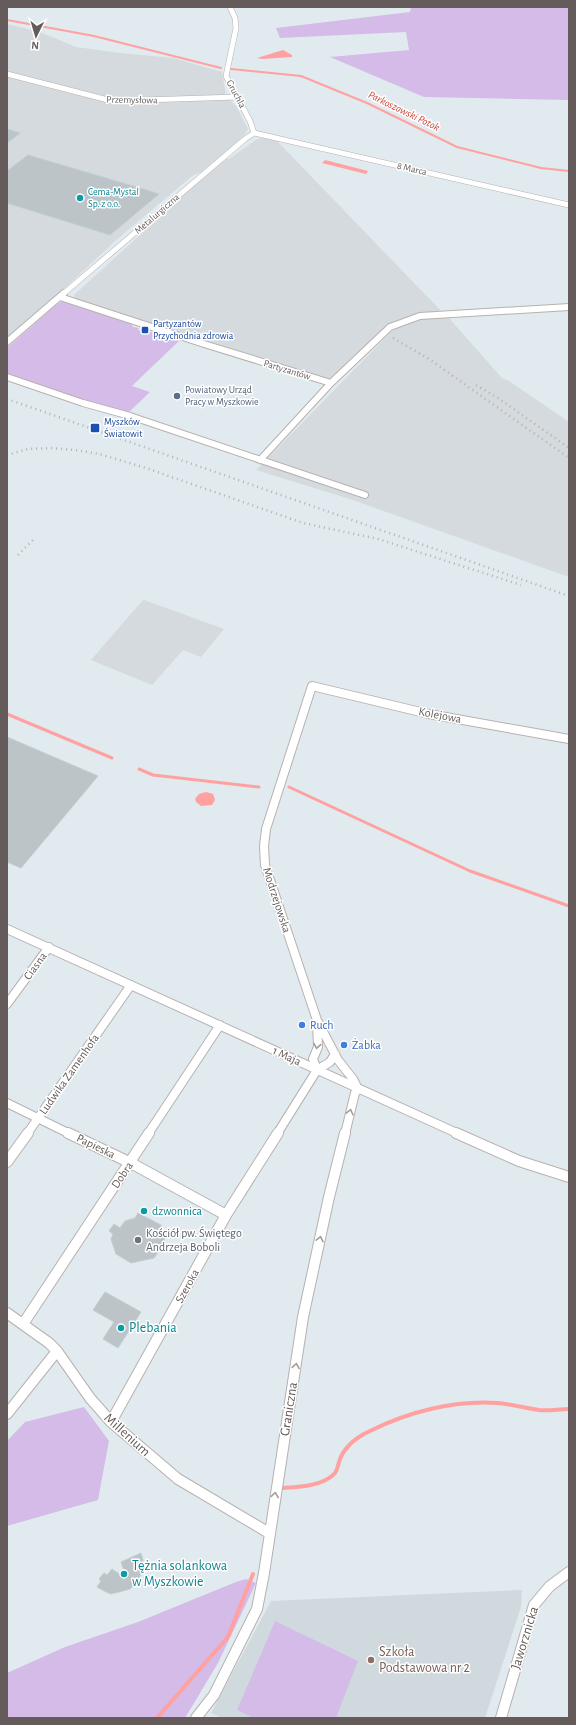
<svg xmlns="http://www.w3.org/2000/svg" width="576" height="1725" font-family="'Alegreya Sans',sans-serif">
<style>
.industrial{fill:#d4dadd}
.education{fill:#d0dade}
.green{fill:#d4bbe8}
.water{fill:#ffa1a1}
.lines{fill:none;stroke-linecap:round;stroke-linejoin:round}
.stream-far2{stroke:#ffa1a1;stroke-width:2}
.stream-far1{stroke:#ffa1a1;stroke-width:3}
.stream{stroke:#ffa1a1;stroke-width:4}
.building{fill:#bcc4c7;stroke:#bfcfd3}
.minor-far3-casing{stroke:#b8b1af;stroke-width:6}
.minor-far2-casing{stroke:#b8b1af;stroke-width:8}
.minor-far1-casing{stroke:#b8b1af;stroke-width:10}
.minor-casing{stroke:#b8b1af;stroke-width:12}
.minor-far3{stroke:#fff;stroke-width:5}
.minor-far2{stroke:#fff;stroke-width:6}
.minor-far1{stroke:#fff;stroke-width:8}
.minor{stroke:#fff;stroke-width:10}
.rail{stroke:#b3b1b1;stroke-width:2.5;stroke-dasharray:1 4;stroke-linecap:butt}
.oneway{stroke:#a29d9c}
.culture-dot{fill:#0f9aa8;stroke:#fff;stroke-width:1.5}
.transit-dot{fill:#1a4fb4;stroke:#fff;stroke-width:1.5}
.service-dot{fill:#5c6f8a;stroke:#fff;stroke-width:1.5}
.shop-dot{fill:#3f7fe0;stroke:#fff;stroke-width:1.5}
.worship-dot{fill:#6b7280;stroke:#fff;stroke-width:1.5}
.education-dot{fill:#8d6e63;stroke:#fff;stroke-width:1.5}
.labels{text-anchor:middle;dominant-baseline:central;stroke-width:3;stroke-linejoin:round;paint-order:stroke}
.far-street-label{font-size:10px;fill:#645b5a;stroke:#fff}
.far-culture-label{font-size:10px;fill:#0d838f;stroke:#fff;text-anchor:start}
.far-transit-label{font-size:10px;fill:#164399;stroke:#fff;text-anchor:start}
.far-service-label{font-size:10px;fill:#4e5e75;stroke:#fff;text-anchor:start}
.far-water-label{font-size:11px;font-style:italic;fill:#cd4339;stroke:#fff}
.street-label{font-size:12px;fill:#645b5a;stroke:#fff}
.shop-label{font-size:12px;fill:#366cbe;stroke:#fff;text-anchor:start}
.culture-label{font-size:12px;fill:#0d838f;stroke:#fff;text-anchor:start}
.worship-label{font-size:12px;fill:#5b616d;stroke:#fff;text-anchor:start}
.near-culture-label{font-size:14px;fill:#0d838f;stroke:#fff;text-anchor:start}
.near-street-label{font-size:14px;fill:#645b5a;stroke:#fff}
.near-education-label{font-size:14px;fill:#785e54;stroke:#fff;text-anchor:start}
</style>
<rect width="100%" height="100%" fill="#e1eaee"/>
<path class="industrial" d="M7,24L40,32L76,47L120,53L173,58L222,72L226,96L236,106L248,129L242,138L201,172L192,176L115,241L47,305L7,339Z
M263,138L277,141L443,313L415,315L392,322L331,378H326L75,299L74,295L175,203L180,197L226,159H229L257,139Z
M447,316L502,378L509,381L569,422V577L350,499L256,470L393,330L408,322Z
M143,600H144L224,629L201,657L183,650L152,685L91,660Z"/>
<path class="education" d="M522,1590L521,1607L485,1718H222L211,1713L271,1601Z"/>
<path class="green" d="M411,7H569V100L424,97L330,57L409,50L406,32L280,38L276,28L410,12Z
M61,302H67L131,323L133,327L139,328L138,330L144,332H158L181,339L132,386L150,392L128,413L84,401L7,374V348L57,304Z
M84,1407L109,1441L98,1500L7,1526V1441L25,1422Z
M246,1579L256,1583L218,1663L185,1718H7V1673L65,1647L138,1622L236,1582Z
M275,1621L358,1661L336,1718H254L237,1710Z"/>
<path class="water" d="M283,50L292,55V57L262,59L257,58Z
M325,160L368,171L366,174L322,163Z
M206,792L213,794L215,800L212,805L201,806L196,802L195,799L199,794Z"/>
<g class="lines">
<path class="stream-far2" d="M7,20L94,36L221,68
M231,69L301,76L367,103L457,147L541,168L569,171"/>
<path class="stream-far1" d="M7,714L112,758
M139,769L153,775L259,787
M289,787L470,871L569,906"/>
<path class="stream" d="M283,1488C298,1487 324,1486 335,1473C338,1469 338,1464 340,1459C345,1446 358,1436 370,1431C408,1412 454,1400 497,1403C511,1404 525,1408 539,1410C549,1411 559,1409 569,1409
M157,1718L228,1637L253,1574"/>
</g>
<path class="building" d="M7,129L20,133L7,143Z
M28,155L150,191L159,194L110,235L7,203V171Z
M7,737L98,776L21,868L7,862Z
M138,1213L161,1225L165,1242L154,1258L131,1263L116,1254L111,1239L113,1234L109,1231L114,1224L120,1228L125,1221L135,1218Z
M105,1292L141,1312L118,1348L103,1339L114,1322L93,1310Z
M141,1553L143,1560L142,1570L138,1581L130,1589L111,1594L106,1592L97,1587L101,1581L99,1579L104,1573L107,1575L112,1569L127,1579L121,1562Z"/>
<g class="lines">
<defs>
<path id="minor-far3" d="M230,7L235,18L236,28L226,76L250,121L254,133
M7,74L112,101L237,97
M254,133L569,205
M63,294L245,139L254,133"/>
<path id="minor-far2" d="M60,297L204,344L331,383
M7,342L64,293
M7,377L83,403L130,416L365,495
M260,460L331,383L390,327L420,316L569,307"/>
<path id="minor-far1" d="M7,929L459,1134
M7,1004L49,947
M317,1023L318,1047L313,1059L317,1070
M317,1070L330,1062L335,1054
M7,1103L70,1134
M27,1134L131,985
M148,1134L220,1025
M277,1134L317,1070
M345,1134L355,1093L358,1089L353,1079L338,1060L317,1020L265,865L264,846L266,829L312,686L429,714L569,739"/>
<path id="minor" d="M68,1133L131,1163L226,1215
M456,1133L519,1161L569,1177
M7,1162L28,1133
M7,1313L49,1343L57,1351L90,1398L111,1422L178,1479L269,1533
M23,1324L149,1133
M7,1414L57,1351
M111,1422L226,1215L278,1133
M196,1718L214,1695L257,1609L264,1573L303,1317L329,1197L345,1133
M501,1718L534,1605L550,1586L569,1572"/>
</defs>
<use href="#minor-far3" class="minor-far3-casing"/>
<use href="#minor-far2" class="minor-far2-casing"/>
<use href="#minor-far1" class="minor-far1-casing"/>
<use href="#minor" class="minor-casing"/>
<use href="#minor-far3" class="minor-far3"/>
<use href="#minor-far2" class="minor-far2"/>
<use href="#minor-far1" class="minor-far1"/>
<use href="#minor" class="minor"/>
<path class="rail" d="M393,338L429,359L569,458
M476,385L498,398L569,448
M7,399L569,596
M7,455L28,449L51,448L75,450L99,454L146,468L303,523L378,539L521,585
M18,555L33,540"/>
</g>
<defs><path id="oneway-chevron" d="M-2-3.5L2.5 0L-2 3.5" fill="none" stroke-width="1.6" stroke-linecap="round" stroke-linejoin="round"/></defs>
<g class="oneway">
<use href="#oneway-chevron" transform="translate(317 1046) rotate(100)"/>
<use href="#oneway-chevron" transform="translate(350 1112) rotate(-76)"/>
<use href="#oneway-chevron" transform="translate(320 1239) rotate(-78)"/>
<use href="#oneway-chevron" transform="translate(296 1366) rotate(-81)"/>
<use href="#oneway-chevron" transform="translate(275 1495) rotate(-81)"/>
</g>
<g class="culture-dot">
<circle cx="80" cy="198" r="4"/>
<circle cx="144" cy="1211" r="4"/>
<circle cx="121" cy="1328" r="4"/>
<circle cx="124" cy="1574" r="4"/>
</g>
<g class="transit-dot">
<rect x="141" y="326" width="8" height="8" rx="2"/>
<rect x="90" y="423" width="10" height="10" rx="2"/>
</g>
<circle class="service-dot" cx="177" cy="396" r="4"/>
<g class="shop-dot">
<circle cx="302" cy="1025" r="4"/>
<circle cx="344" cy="1045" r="4"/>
</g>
<circle class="worship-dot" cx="138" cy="1240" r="4"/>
<circle class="education-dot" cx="371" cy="1660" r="4"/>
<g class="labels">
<g class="far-street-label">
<text transform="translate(236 94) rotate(62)">Gruchla</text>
<text transform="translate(132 100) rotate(1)">Przemysłowa</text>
<text transform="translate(412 169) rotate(13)">8 Marca</text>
<text transform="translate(157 214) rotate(-41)">Metalurgiczna</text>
<text transform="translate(287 370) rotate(17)">Partyzantów</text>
</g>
<g class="far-culture-label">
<text x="88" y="192">Cema-Mystal<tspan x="88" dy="12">Sp. z o.o.</tspan></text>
</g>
<g class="far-transit-label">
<text x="153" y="324">Partyzantów<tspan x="153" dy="12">Przychodnia zdrowia</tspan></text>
<text x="104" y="422">Myszków<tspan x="104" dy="12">Światowit</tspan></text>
</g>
<g class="far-service-label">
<text x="185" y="390">Powiatowy Urząd<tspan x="185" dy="12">Pracy w Myszkowie</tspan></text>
</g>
<g class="far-water-label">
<text transform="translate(404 111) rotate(26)">Parkoszowski Potok</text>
</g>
<g class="street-label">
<text transform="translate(440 715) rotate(11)">Kolejowa</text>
<text transform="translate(277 900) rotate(72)">Modrzejowska</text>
<text transform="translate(35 966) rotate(-54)">Ciasna</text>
<text transform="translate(287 1056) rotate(25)">1 Maja</text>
<text transform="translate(69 1074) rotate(-55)">Ludwika Zamenhofa</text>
<text transform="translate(96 1146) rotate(26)">Papieska</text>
<text transform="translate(122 1175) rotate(-56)">Dobra</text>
<text transform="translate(187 1286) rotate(-61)">Szeroka</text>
</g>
<g class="shop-label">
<text x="310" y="1025">Ruch</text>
<text x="352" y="1045">Żabka</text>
</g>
<g class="culture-label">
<text x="152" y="1211">dzwonnica</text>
</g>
<g class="worship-label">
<text x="146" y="1233">Kościół pw. Świętego<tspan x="146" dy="14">Andrzeja Boboli</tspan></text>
</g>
<g class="near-culture-label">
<text x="129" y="1328">Plebania</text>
<text x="132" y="1566">Tężnia solankowa<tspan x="132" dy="16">w Myszkowie</tspan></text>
</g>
<g class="near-street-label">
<text transform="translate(289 1409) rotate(-81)">Graniczna</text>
<text transform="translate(127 1435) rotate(42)">Millenium</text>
<text transform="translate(525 1638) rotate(-73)">Jaworznicka</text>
</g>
<g class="near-education-label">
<text x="379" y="1652">Szkoła<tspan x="379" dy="16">Podstawowa nr 2</tspan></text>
</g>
</g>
<rect width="576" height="1725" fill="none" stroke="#645b5a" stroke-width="16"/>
<g transform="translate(36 36) rotate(185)" stroke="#ffffff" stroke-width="3" paint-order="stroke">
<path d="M0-3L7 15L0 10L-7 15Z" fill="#645b5a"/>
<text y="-6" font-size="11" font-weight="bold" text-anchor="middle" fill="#645b5a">N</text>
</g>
</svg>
